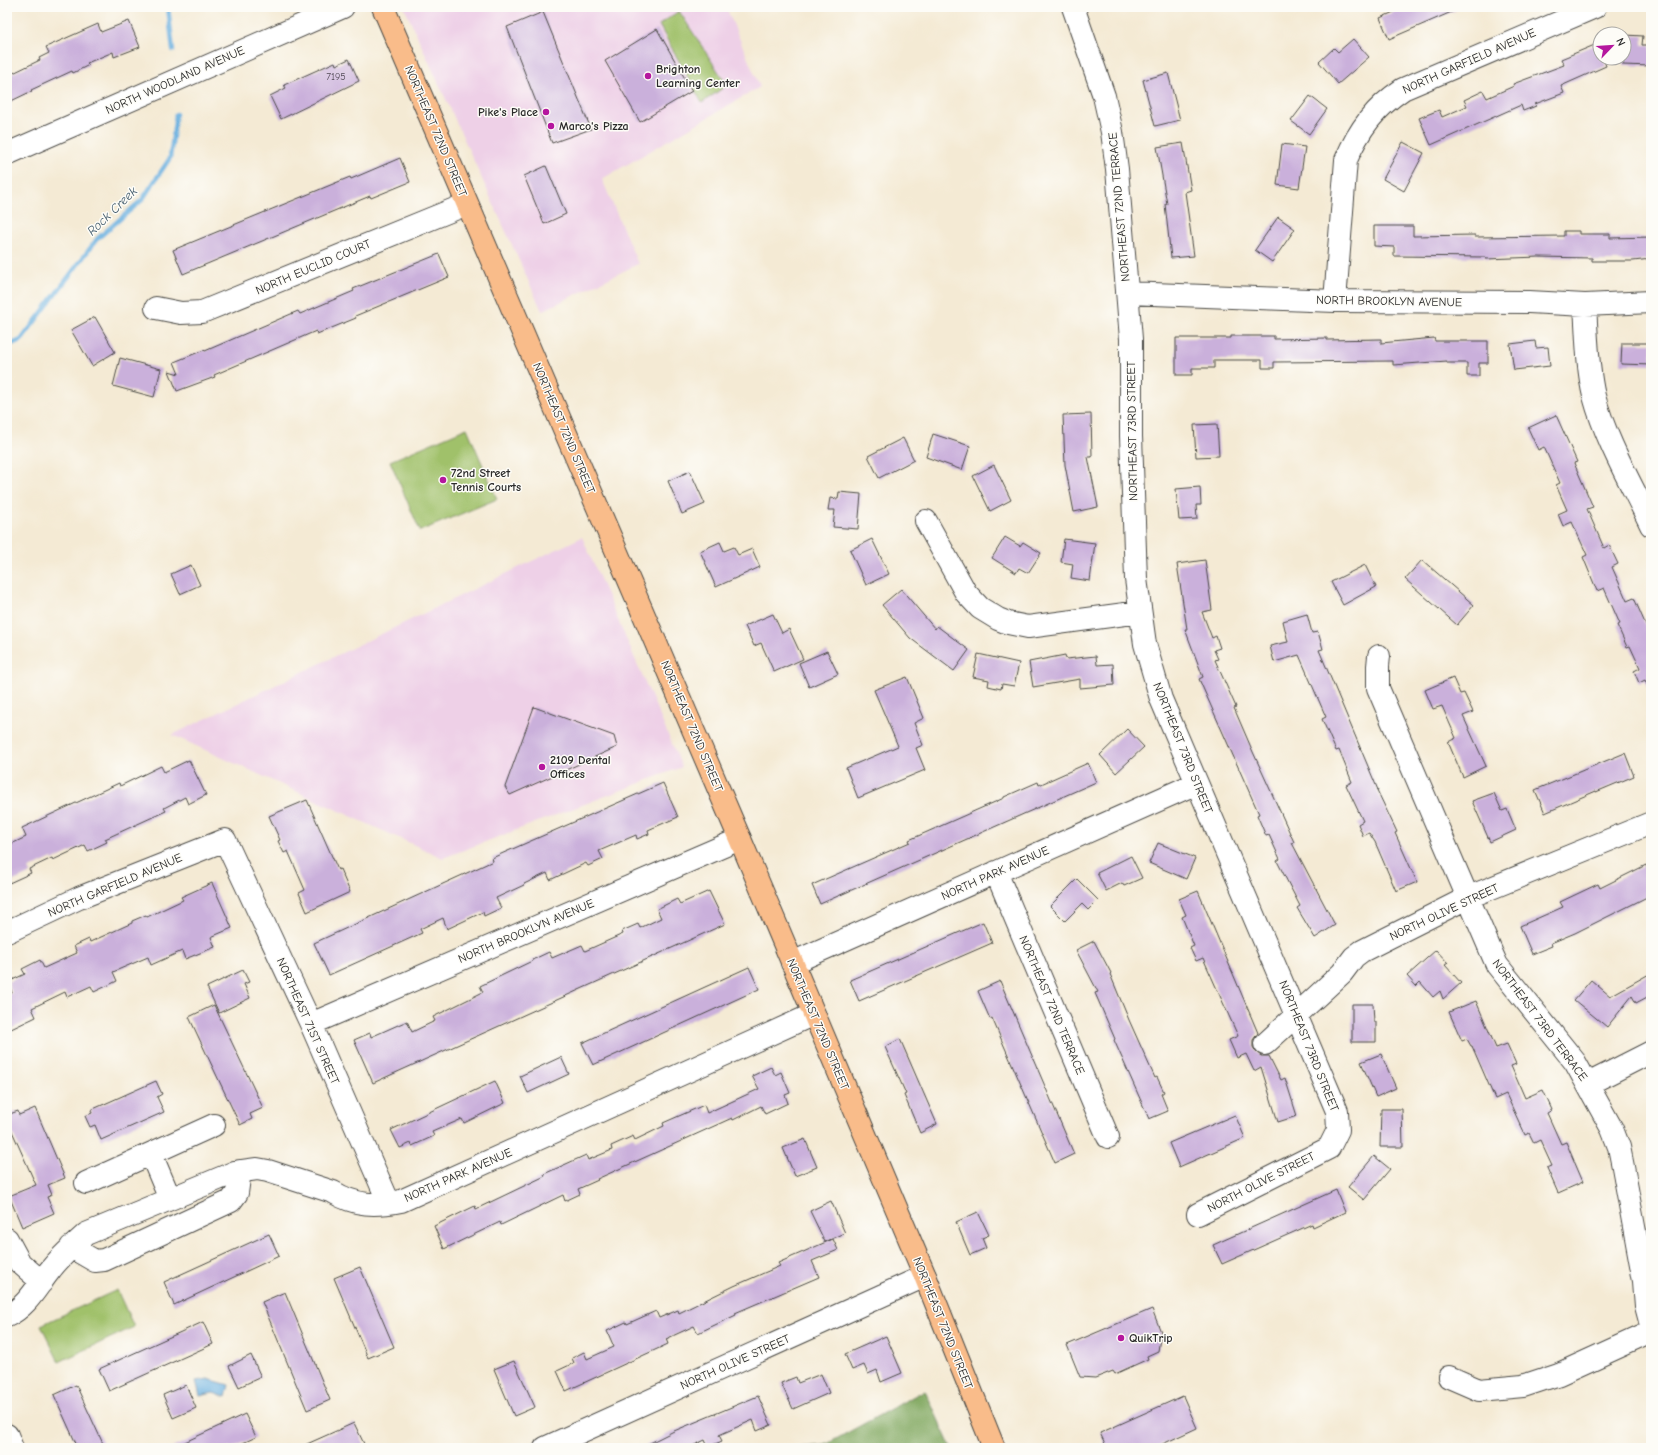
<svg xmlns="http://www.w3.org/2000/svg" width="1658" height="1455" font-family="'Comic Neue',sans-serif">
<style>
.built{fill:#eed0e7}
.green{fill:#a0c16a;stroke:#66764a}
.forest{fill:#80a75e;stroke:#566944}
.water{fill:#67afdf;stroke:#496d85}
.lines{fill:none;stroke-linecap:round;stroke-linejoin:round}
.stream{stroke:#67afdf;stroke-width:4.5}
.building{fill:#cab0db}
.minor-casing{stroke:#494844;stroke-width:24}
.major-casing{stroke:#494844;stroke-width:24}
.minor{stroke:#fff;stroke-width:22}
.major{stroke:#f9bc8a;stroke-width:22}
.poi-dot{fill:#b5179e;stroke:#fdfcf7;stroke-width:1.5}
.labels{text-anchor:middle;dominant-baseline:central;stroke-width:3;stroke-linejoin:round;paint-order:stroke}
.number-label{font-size:10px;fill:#534c57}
.street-label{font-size:12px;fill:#2b2b2b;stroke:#fdfcf7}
.poi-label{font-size:12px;font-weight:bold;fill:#2b2b2b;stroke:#fdfcf7;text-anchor:start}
.water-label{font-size:13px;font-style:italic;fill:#40596a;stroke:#fdfcf7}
</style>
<rect width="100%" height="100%" fill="#fdfcf7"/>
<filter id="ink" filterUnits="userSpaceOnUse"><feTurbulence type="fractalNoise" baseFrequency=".025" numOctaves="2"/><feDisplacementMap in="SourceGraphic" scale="8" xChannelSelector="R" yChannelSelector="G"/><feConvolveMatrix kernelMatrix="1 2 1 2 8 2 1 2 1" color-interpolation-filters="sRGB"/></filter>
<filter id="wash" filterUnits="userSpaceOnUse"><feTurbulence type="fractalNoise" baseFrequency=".012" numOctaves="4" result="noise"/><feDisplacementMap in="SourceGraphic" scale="16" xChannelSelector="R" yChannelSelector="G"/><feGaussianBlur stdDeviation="0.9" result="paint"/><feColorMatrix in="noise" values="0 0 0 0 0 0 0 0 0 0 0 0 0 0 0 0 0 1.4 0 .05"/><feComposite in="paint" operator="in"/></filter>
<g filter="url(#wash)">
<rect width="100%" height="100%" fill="#f4ead4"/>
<path class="built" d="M404,7H726L760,87L602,179L638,264L542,311Z
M582,537L682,767L443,858L172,735Z"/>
<path class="green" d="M679,11L727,85L702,103L659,25Z
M467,428L497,499L420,531L390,461Z
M117,1290L134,1327L59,1362L41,1325Z"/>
<path class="forest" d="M925,1390L951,1448H794L825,1445Z"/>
<path class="water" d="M208,1379L229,1385L226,1397L213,1393L200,1396L196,1381Z"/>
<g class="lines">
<path class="stream" d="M168,7L173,50
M7,346L21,340L97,239L142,200L170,158L176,114"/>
</g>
<g id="blocks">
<path class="building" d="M1405,7H1463L1389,39L1380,18Z
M543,12L591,129L552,143L507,27Z
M129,21L140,47L114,57L113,52L87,63L89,65L73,73L72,71L31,90L32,91L7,103V76L40,60L39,58L49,53L46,47L98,24L101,32Z
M657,29L692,91L640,122L605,61Z
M1625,35L1643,36L1642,45H1651V66L1623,65Z
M1353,39L1369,57L1338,84L1319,62L1334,48L1338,52Z
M1597,44L1600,51V58H1603L1606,66L1561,86L1564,93L1535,104L1536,106L1523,111L1521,105L1431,145L1419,118L1439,110L1442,117L1467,106L1464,100L1483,91L1487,98L1514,86L1513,84L1564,65L1561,59Z
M349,59L359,81L281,119L270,96L286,88L284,85L335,62L336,65Z
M1168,73L1180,120L1155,126L1143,80Z
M1310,96L1327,109L1309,134L1291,121Z
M1403,142L1424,153L1404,191L1383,179Z
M1183,143L1191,190L1185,192L1194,256L1171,258L1165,204H1167L1157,147Z
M1282,144L1305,147L1299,188L1277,185Z
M400,158L410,182L371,198L370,196L183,274L173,250L350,177L351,179Z
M546,166L566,214L544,224L524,176Z
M1278,217L1295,229L1272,262L1255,250Z
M1374,226H1413V236L1475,235V237L1564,236V231H1579V234H1610V238L1651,237V259L1633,261H1592V258L1539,257L1486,259V257L1394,256V247L1374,246Z
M439,254L449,277L355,316L356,318L317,334L316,331L214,375L215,377L177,391L169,371L179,374L174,362L204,350L205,351L298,311L300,314L354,291L353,289Z
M95,317L115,352L92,366L71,330Z
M1231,336H1274V339L1327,338V340L1381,339V343L1434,338L1435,341H1488V363H1479V376H1467V363H1447V361L1393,365V361L1274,362V368H1262V360H1214V368H1192V375H1176V338H1231Z
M1535,341L1536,348L1548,347L1550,366L1514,370L1510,344Z
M1622,343H1651V365L1621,364Z
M120,358L161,369L154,397L113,386Z
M1091,414L1092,457H1088L1098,507L1074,512L1065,465L1063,415Z
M1556,415L1577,462L1574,463L1593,507L1587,509L1604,548L1609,545L1618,564L1612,567L1627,601L1634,598L1651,637V693L1645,680L1639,683L1634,671L1640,668L1630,646L1627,647L1617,625L1620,624L1604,588L1597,591L1583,557L1587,555L1572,522L1563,526L1558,514L1567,510L1556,485L1560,483L1544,447L1538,450L1528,428Z
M1217,424L1219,456L1196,457L1194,425Z
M933,434L970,446L962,470L926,457Z
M903,438L914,460L879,478L868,456Z
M994,465L1011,500L990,511L973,476Z
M690,471L705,504L682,514L668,481Z
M1200,487L1201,505H1196L1197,519L1179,520L1176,489Z
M839,492L861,494L858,529L833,527L835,510H828L830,498L838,499Z
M1005,537L1020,546L1023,542L1041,553L1028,573L1019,568L1016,573L992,558Z
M872,539L889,574L866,585L850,550Z
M1064,539L1095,543L1090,581L1071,578L1073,564L1061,562Z
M720,542L724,551L734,547L738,555L752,549L760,567L716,587L700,551Z
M1205,560L1212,610L1202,612L1212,638L1216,636L1220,648L1214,650L1218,659L1215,660L1236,707L1234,708L1253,752L1294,842L1292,843L1335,925L1315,938L1297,908L1300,906L1277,861L1280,859L1269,835L1266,836L1257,815L1259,814L1199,679L1203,677L1185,629H1187L1177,564Z
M1422,560L1474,605L1457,625L1405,579Z
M191,565L200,585L180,594L171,574Z
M1365,565L1376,587L1343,605L1331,582Z
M901,589L935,629L937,626L969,650L954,671L910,638L882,605Z
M773,614L782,633L789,629L803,659L774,672L761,643L754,646L745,626Z
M1307,614L1312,633L1318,632L1323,649L1319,650L1378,790H1377L1397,832L1395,833L1417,882L1396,891L1375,842L1369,833L1363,836L1358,824L1363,821L1346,785L1352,782L1339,750L1336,751L1322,719L1326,717L1299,655L1274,662L1270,646L1288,642L1283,621Z
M827,651L838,674L809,687L799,663Z
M978,654L1019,663L1014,686L1002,684L1001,689L988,686L989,680L973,677Z
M1065,655L1066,659L1096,656L1097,665L1113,664L1114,685L1080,688V679L1033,687L1029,662Z
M907,677L924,718L914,723L923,745L916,748L925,770L858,798L846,768L898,746L874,690Z
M1453,678L1460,694L1464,693L1473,712L1463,716L1486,766L1463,777L1448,742L1456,738L1442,706L1433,709L1425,690Z
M534,707L614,736L617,747L510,795L505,787Z
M1127,729L1144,747L1116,773L1100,755Z
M1625,753L1634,776L1596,792V791L1545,813L1535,790Z
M189,760L206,795L188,804L185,797L164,808L166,811L105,839L107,842L88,851L85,845L53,860L52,858L29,869L31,873L7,884V846L26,837L22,828L119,783L120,786L161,766L164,772Z
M1088,763L1096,782L820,904L812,885L910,842L909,840L1004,798V797L1038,782L1039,785Z
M663,783L678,817L648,830L649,834L637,839L636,835L599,851L603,859L588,866L586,863L550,880L547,873L524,884V885L496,898L501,908L484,916L483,912L447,929L443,918L420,929L422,933L329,975L314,943L493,861L492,858Z
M1494,793L1502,811L1507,809L1516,830L1490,842L1472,801Z
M307,800L338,870L340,869L350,892L307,912L299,893L305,890L288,851L284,853L278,841L280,840L269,816Z
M1158,843L1195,858L1186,879L1149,863Z
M1131,856L1142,878L1124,886L1122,883L1106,891L1097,873Z
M1646,865L1651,875V895L1575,933L1551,943L1552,946L1532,954L1520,926L1563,907L1560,902L1598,884L1600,888Z
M1077,879L1098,900L1088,910L1082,904L1065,921L1050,906Z
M212,883L232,928L211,937L215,947L185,959L182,951L151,965L148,957L113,972L117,981L94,992L91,986L67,997L65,992L32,1008L36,1017L7,1031V995L12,993L8,982L25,974L22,969L40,960L44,968L77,953L74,946L89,939L90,942L132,923V921L146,915L147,917L183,900L181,897Z
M709,891L725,924L373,1083L354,1040L370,1033L371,1037L407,1021L412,1032L435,1021L433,1017L483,992L480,986L532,961V960L549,952L552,958L582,945L585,951L623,934L622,931L638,924L640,928L661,918L657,909L677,899L680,904Z
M1198,891L1258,1033L1253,1040V1047L1256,1052L1261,1056H1269L1281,1080L1285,1078L1297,1116L1278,1122L1261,1067L1254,1071L1246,1054L1237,1058L1229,1040L1238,1036L1203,958L1196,961L1190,948L1194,946L1182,917L1186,915L1179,899Z
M983,922L992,943L859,1001L850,980Z
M1094,941L1111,973L1110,974L1129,1020L1155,1078L1157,1077L1164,1092L1161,1094L1168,1111L1149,1119L1114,1040L1115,1039L1095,993L1098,992L1076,950Z
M1436,950L1448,963L1445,965L1461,983L1443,999L1440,991L1433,997L1420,982L1416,986L1407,976Z
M749,967L759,989L593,1065L582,1043Z
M243,970L249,982L244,984L250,998L219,1013L207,987Z
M1651,973V995L1636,1003L1632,996L1607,1027L1574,1000L1591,980L1610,996Z
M1000,981L1074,1154L1055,1163L992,1018L990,1019L978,991Z
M1476,1001L1496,1048L1507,1044L1516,1064L1511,1066L1525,1098L1543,1090L1552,1110L1547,1113L1561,1144L1566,1142L1583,1182L1558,1193L1547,1168L1552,1166L1540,1140L1534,1143L1529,1133L1525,1135L1506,1094L1495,1099L1472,1046H1471L1467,1039L1462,1041L1449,1012Z
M1352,1004H1373L1374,1022H1376V1042H1352Z
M214,1005L263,1108L250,1114L252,1119L240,1125L189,1017Z
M900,1039L937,1124L920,1133L904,1095L906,1094L885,1047Z
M1381,1054L1396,1088L1376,1097L1361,1062Z
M561,1057L569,1074L528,1093L520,1076Z
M771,1067L775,1075L781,1072L790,1093L785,1095L788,1103L765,1114L761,1106L733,1120L732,1118L597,1179L598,1180L578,1189L580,1194L565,1201L563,1195L501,1225L500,1222L444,1249L434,1226L475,1206L476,1209L545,1176L544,1174L586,1155L588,1160L612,1150L611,1146L633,1136L635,1140L664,1126L663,1123L704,1105L707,1113L759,1089L752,1076Z
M156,1081L162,1094L157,1097L164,1112L101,1140L95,1125L90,1127L85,1116L92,1113L91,1110Z
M495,1081L505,1103L464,1123L462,1119L432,1132L434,1136L412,1146L411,1143L400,1148L391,1130Z
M35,1108L65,1178L48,1185L52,1195L47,1197L54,1213L22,1227L9,1196L36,1185L7,1120V1115L18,1111L19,1115Z
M1381,1109H1402L1403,1147H1380Z
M1235,1115L1245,1138L1179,1167L1169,1143Z
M805,1139L817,1167L795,1176L783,1148Z
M1374,1156L1390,1169L1364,1200L1348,1187Z
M1336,1190L1345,1212L1313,1227L1312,1224L1222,1264L1213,1245Z
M831,1201L845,1233L825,1242L810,1211Z
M978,1212L989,1235L982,1238L986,1248L970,1255L956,1222Z
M269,1234L279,1256L174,1305L164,1282Z
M833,1239L838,1250L812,1261L819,1277L735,1313L736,1315L698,1333L694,1326L666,1339L668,1344L566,1391L557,1371L574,1363L572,1358L584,1352L587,1359L614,1347L607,1331L626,1322L627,1324L656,1311L659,1318L678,1310L679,1313L734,1286L780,1266L778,1263Z
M360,1267L394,1347L368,1358L334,1278Z
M285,1292L330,1400L307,1410L262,1302Z
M1152,1309L1161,1332L1158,1351L1147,1356L1148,1359L1115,1374L1113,1371L1095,1378L1080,1377L1067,1345Z
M203,1322L213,1344L109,1391L99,1369Z
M886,1336L902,1373L881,1382L877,1370L868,1374L864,1365L852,1370L845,1354Z
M251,1355L261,1377L239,1387L229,1366Z
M514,1361L535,1407L514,1416L494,1369Z
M821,1374L829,1393L793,1409L781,1383L796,1377L798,1383Z
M76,1385L105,1448H78L54,1395Z
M186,1385L196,1408L173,1418L163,1395Z
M758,1396L771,1425L757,1431L753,1420L719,1435L722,1441L708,1447L705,1440L688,1448H640L674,1431Z
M1183,1396L1197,1428L1154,1448H1107L1100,1433Z
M245,1414L256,1437L232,1448H172Z
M354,1423L366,1448H298Z"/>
</g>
</g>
<g filter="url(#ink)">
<use href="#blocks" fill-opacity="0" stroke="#494844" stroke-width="1"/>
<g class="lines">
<defs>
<path id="minor" d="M1073,7L1104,96L1112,132L1117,169L1131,339V436L1136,579L1145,644L1161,699L1337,1111L1338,1130L1329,1148L1198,1214
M7,154L343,7
M1127,293L1335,301L1529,302L1585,305L1651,302
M1335,301L1346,160C1359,129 1375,108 1403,89L1595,7
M1585,305C1587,335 1587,367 1594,396C1606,441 1631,483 1651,525
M156,308L181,313L202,312L467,204
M926,521L966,593L980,608L998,619L1008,623L1028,627L1140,612
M1379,656L1378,666V688L1493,956L1497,965L1575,1062L1612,1129L1619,1147L1623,1167L1644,1281L1646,1306L1651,1325
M996,872L1108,1137
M7,932L79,898L225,840L311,1024L389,1203
M792,963L1197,783
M311,1024L740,839
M1265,1044L1342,973L1354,957L1362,951L1469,897L1651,823
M1588,1084L1651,1052
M151,1154L170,1199
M86,1183L214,1125
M7,1239L20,1263L42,1282
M71,1247L95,1261L104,1260L231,1201L237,1193L240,1171
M7,1316C28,1306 37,1286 51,1269C61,1256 74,1245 86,1234L235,1172L257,1169L268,1171L333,1192C356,1206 375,1206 401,1201L814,1014
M1449,1377L1479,1390L1523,1386L1559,1374L1651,1332
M7,1435L12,1448
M545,1448L925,1276"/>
<path id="major" d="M383,7L740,839L925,1276L994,1448"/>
</defs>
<use href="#minor" class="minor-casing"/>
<use href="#major" class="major-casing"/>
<use href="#minor" class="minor"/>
<use href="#major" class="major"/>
</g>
</g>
<g class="poi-dot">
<circle cx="648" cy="76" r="4"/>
<circle cx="546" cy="112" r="4"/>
<circle cx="551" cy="126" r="4"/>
<circle cx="443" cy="480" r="4"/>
<circle cx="542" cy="767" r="4"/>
<circle cx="1121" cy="1338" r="4"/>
</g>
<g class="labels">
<g class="number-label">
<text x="336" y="77">7195</text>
</g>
<g class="street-label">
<text transform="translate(1469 61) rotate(-24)">NORTH GARFIELD AVENUE</text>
<text transform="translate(175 80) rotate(-24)">NORTH WOODLAND AVENUE</text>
<text transform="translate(436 131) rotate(67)">NORTHEAST 72ND STREET</text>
<text transform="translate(1119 207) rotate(-95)">NORTHEAST 72ND TERRACE</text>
<text transform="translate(313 267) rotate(-23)">NORTH EUCLID COURT</text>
<text transform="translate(1389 301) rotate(1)">NORTH BROOKLYN AVENUE</text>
<text transform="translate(564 428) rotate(67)">NORTHEAST 72ND STREET</text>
<text transform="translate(1132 431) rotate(-91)">NORTHEAST 73RD STREET</text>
<text transform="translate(692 726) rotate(67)">NORTHEAST 72ND STREET</text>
<text transform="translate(1183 748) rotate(68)">NORTHEAST 73RD STREET</text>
<text transform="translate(995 873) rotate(-24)">NORTH PARK AVENUE</text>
<text transform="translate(115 885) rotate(-23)">NORTH GARFIELD AVENUE</text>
<text transform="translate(1444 912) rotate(-25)">NORTH OLIVE STREET</text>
<text transform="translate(526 931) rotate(-23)">NORTH BROOKLYN AVENUE</text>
<text transform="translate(1052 1005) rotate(67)">NORTHEAST 72ND TERRACE</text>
<text transform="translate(1540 1020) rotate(53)">NORTHEAST 73RD TERRACE</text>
<text transform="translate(308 1021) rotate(66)">NORTHEAST 71ST STREET</text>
<text transform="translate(818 1024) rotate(67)">NORTHEAST 72ND STREET</text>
<text transform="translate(1309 1046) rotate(68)">NORTHEAST 73RD STREET</text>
<text transform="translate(458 1175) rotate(-24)">NORTH PARK AVENUE</text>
<text transform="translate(1261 1182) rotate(-27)">NORTH OLIVE STREET</text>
<text transform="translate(943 1323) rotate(68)">NORTHEAST 72ND STREET</text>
<text transform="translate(735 1362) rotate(-24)">NORTH OLIVE STREET</text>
</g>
<g class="poi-label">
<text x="656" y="69">Brighton<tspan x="656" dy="14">Learning Center</tspan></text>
<text x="538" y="112" text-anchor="end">Pike's Place</text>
<text x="559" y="126">Marco's Pizza</text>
<text x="451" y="473">72nd Street<tspan x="451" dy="14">Tennis Courts</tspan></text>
<text x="550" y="760">2109 Dental<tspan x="550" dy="14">Offices</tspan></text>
<text x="1129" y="1338">QuikTrip</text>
</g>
<g class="water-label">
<text transform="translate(112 211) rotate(-44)">Rock Creek</text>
</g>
</g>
<rect width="1658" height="1455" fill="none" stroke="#fdfcf7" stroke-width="24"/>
<g transform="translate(1612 46) rotate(65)"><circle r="19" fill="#fdfcf7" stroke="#a9a8a5"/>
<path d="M0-3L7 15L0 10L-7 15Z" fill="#b5179e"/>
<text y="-6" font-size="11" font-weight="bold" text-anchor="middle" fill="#2b2b2b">N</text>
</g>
</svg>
